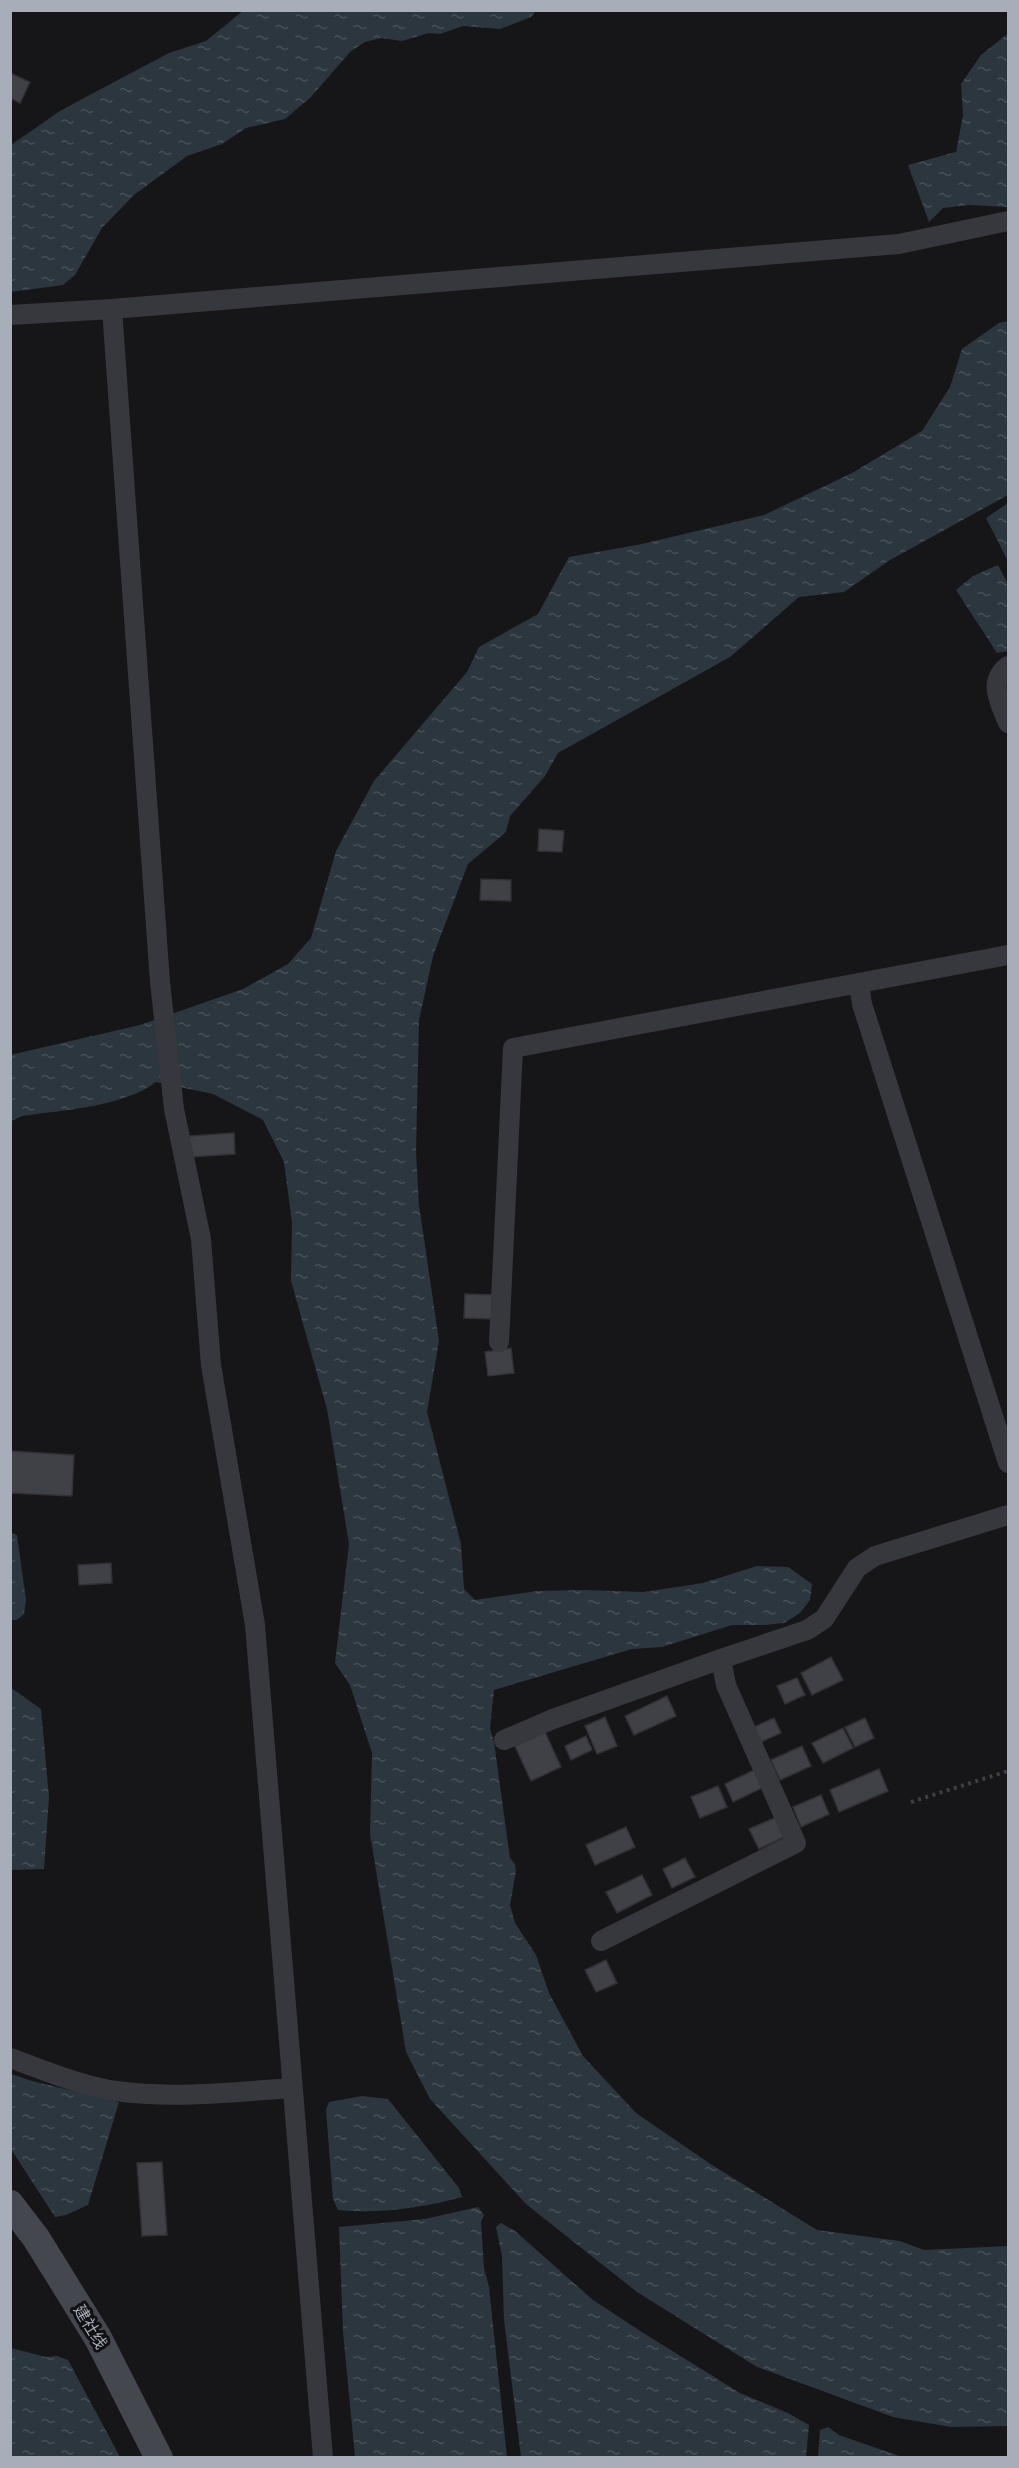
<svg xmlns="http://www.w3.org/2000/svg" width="1019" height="2468" font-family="Signika,'Noto Sans SC',sans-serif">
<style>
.water{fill:url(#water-ripples)}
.building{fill:#404146;stroke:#303035;stroke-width:1.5}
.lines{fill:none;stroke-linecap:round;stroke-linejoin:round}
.path{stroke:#3d3f45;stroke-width:4;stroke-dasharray:3 4.5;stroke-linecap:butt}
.street{stroke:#37383e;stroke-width:20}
.secondary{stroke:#45474e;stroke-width:28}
.labels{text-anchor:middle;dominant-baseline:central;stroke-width:6;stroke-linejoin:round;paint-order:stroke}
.street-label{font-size:16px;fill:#a7adb9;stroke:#111114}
</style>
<defs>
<pattern id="water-ripples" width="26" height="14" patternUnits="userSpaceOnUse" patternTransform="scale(1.5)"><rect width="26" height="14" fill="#2b363e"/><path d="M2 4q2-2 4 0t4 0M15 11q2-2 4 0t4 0" fill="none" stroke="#475058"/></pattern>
</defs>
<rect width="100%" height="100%" fill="#161619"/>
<path class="water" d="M244,10L536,11L531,17L500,29L463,26L440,34L429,33L402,41L381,38L365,42L350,52L311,97L285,119L246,128L222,144L187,156L134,195L102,228L75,275L63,285L11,292V145L60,111L97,91L169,53L206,41Z
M1006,35H1008V207L969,205L943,208L929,222L908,165L956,152L963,115L961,84L981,55Z
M1008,321V495L890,560L844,592L799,597L730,657L558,753L545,776L510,816L506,832L468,864L433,956L419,1020L416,1152L419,1205L439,1341L427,1412L461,1544L464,1589L475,1600L537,1591L584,1590L644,1592L703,1583L757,1566L788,1567L812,1584L810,1600L800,1613L784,1623L765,1625H732L662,1647L632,1649L494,1690L490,1728L494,1742L510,1858L515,1864L516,1871L510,1905L515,1923L536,1955L549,1993L583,2056L636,2113L712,2165L817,2230L900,2241L924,2250L1008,2246V2426L951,2427L893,2417L757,2367L637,2292L526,2204L430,2099L406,2052L370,1834L372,1753L350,1685L335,1663L349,1544L327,1409L291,1281L292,1223L284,1162L263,1120L213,1094L156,1082C123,1107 62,1110 22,1116L11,1121L10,1055L140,1025L243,989L288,964L311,938L336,851L374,781L467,672L479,647L538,614L569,557L642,544L764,515L852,473L922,431L950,387L962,349L999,323Z
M1008,503V561L986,518Z
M998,565L1008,584V651L997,653L956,590L973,576Z
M10,1532L17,1535L26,1600L24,1614L17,1620H11Z
M10,1687L41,1709L49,1797L44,1869L11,1870Z
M11,2074L32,2081L119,2102L88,2205L66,2215L55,2217L11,2149Z
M362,2096L388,2099L459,2188L462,2197C423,2208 378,2214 338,2210L333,2199L326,2110L329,2102Z
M478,2207L484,2215L481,2222L484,2268L489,2287L507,2457H355L343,2332L339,2227L425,2219Z
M501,2223L515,2231L593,2300L645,2334L740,2393L788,2413L809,2425L806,2457H521L504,2320L502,2256L496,2227Z
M11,2348L46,2357L57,2356L68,2360L120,2457H11Z
M828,2427L839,2435L902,2457H818L820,2430Z"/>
<path class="building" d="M10,73L30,82L20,103L10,98Z
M539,829L564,831L562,852L538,851Z
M481,879L511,880V901L480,900Z
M234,1133L235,1154L190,1157L189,1136Z
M465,1294L496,1295L495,1319L464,1318Z
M511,1348L514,1373L488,1376L485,1352Z
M10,1451L74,1455L72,1496L10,1493Z
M111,1563L112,1583L79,1585L78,1565Z
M831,1657L843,1680L812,1695L801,1673Z
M797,1678L805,1695L785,1704L777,1686Z
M667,1696L676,1716L634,1735L625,1716Z
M605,1717L617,1746L597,1754L585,1726Z
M774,1718L781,1733L761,1742L754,1727Z
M865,1718L874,1738L855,1747L845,1727Z
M843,1728L853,1748L823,1763L812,1743Z
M545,1732L561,1767L531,1781L515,1746Z
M586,1736L592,1750L571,1760L565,1746Z
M802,1746L811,1766L780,1780L771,1760Z
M879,1769L888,1791L839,1812L830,1790Z
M754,1770L762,1788L733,1802L725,1784Z
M718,1786L727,1807L700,1818L691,1797Z
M821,1795L829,1814L801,1827L793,1807Z
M777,1817L786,1836L759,1849L749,1829Z
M626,1827L635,1847L595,1865L586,1845Z
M685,1858L695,1877L672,1888L663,1869Z
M642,1875L652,1895L617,1913L606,1892Z
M606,1960L617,1983L596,1992L585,1970Z
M162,2162L167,2235L142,2236L137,2163Z"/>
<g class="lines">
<path class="path" d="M911,1802L1008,1771"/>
<path class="street" d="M112,309L160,982L174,1109L201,1239L211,1365L255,1625L323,2458
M10,315L112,309L899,244L1008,221
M1008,666C987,682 1000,702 1008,723
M859,983L862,1004L1008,1463
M499,1342L513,1048L1008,955
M504,1740L553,1719L721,1659
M601,1941L796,1843L726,1685L721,1659L807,1630L824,1619L857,1568L875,1556L1008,1515
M10,2058C44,2070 81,2086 116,2091C172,2099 236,2092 292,2088"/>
<path class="secondary" d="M10,2204L36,2238L98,2338L159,2458"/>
</g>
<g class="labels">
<g class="street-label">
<text transform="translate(90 2327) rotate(59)">建社线</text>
</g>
</g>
<rect width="1019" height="2468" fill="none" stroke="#a7adb9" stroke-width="24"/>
</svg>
